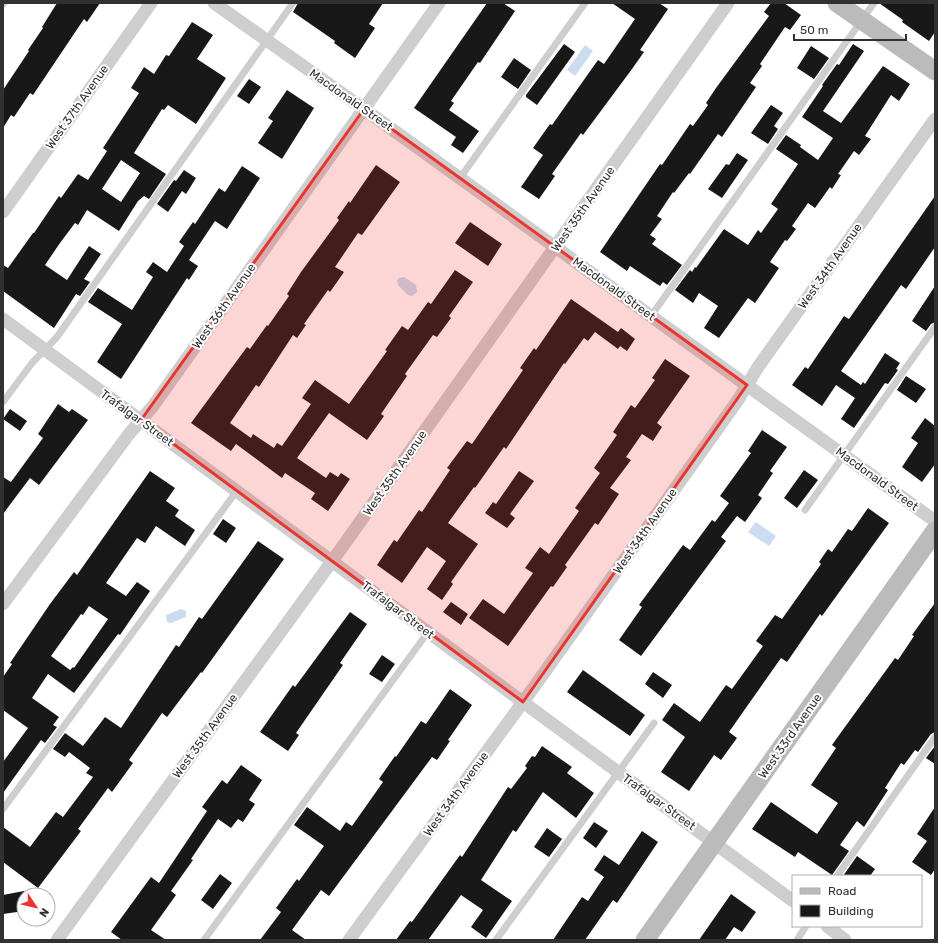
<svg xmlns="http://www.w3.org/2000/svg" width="938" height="943" font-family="Rubik,sans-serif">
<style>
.water{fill:#cadcee}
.building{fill:#181818;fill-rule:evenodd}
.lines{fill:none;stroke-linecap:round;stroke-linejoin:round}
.lane{stroke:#cecece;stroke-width:7}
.street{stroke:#cecece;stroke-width:13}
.secondary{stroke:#bbb;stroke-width:19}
.marked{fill:#eb342f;fill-opacity:0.2;stroke:#eb342f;stroke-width:3;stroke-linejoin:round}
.labels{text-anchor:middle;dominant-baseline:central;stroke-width:4;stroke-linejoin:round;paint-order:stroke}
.street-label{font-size:12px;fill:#313131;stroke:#fff}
</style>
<rect width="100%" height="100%" fill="#fff"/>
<path class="water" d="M585,45L593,51L575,76L567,70Z
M404,277L416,285L417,292L412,296L408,295L398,285L397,280L399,278Z
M756,522L776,536L769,546L748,532Z
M181,609L186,611V617L171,623L167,622L166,615Z"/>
<path class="building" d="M57,3H100L87,22L84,19L33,95L30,93L14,117L11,115L3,128V90L29,51L28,50L43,28L42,27Z
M298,3H383L369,24L375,28L355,58L334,43L335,41L293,12Z
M487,3H503L515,11L480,63L478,62L451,101L454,103L449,110L479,131L463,153L451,145L456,137L414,108Z
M612,3H659L668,9L640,50L644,52L632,69L583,135L581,133L552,174L555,176L539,199L521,187L543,155L533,148L550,124L552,125L598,60L604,64L635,19Z
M771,3H784L801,15L790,30L785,27L760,64L762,66L750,83L756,87L722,137L718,134L690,174L689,173L674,193L673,192L657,216L662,219L650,235L656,239L652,244L682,265L667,285L663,282L660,286L630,266L627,271L600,252L660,164L662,165L690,124L693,126L708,105L706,103L716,88L769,16L764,12Z
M879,3H935V32L929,41L902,22L903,20Z
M192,22L213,35L197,59L226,78L196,124L168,105L164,110L162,109L134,153L166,174L149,199L144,196L138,201L119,231L87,210L78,225L75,223L60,243L45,265L67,280L89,246L101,254L84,279L90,282L80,296L76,294L54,328L3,291V265L8,268L33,233H34L59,196L61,198L78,174L88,180L107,151L103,148L139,93L131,88L144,67L154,74L166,55L169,56ZM121,160L140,173L121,202L102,189Z
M564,44L575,52L537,105L526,97V95Z
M853,44L864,51L823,111L841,123L883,66L910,84L899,101L891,95L865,136L871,139L859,155L854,151L838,174L841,175L832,189L830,187L815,208L808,203L792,226L796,229L787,241L785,240L770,262L779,268L755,303L748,298L719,338L704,328L718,306L699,293L693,303L675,290L690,270L692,272L695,267L696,268L724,229L748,245L758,230L761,233L778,209L771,204L798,164L776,149L786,135L801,145L800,147L818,160L833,138L802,117L823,86L822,85L837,64L839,65Z
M811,46L829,58L814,79L797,68Z
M514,58L531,70L518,89L501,77Z
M249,79L261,87L249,104L237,96Z
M287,90L314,108L282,159L258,143L273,121L268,118Z
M771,105L783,113L774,126L778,129L768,144L751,133Z
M737,153L748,160L722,198L708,189L726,164L729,165Z
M376,165L400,182L362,235L358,233L335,267L344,272L330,292L328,290L304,324L306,325L297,338L293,335L259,387L256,385L230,423L251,438L253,434L274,448L277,443L282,446L311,404L302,398L315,380L349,404L387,351L385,350L402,326L408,330L428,302L431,304L455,270L473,282L449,316L451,318L437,337L433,335L405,374L407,376L381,414L384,416L367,440L329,413L297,458L326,478L330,472L338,477L341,473L350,479L328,511L311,499L315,493L285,473L282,478L236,444L231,451L191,423L247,347L250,349L267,325L268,326L289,296L287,294L301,272L339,220L337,218L349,201L350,203Z
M242,166L260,178L227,229L215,221L189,260L198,266L189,280L187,278L121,379L97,362L122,324L88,302L98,288L132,310L153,277L146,272L153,262L167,272L184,246L179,242L193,222L195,224L219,188L225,192Z
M184,170L196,178L186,194L182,191L168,212L157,204L174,180L176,181Z
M935,196V247L906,289L901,285L841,371L861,385L863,382L865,384L885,353L900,363L896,369L898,370L888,384L885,383L854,428L841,419L855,398L836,385L822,406L792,385L805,367L808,369L844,316L849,319Z
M470,222L502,244L488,266L455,243Z
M935,286V322L931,324L926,331L912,321Z
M571,299L618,332L621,328L635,339L627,351L620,346L618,349L595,332L588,341L584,338L565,364L564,363L506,449L504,447L475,488L474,487L448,523L478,544L451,582L453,584L442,600L427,589L446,561L427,547L402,583L377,565L394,540L397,542L419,510L422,512L450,470L447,468L467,441L472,444L523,370L520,368L534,348L536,350Z
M665,359L690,376L657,423L662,427L653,441L642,434L626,457L631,460L610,488L619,494L598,525L595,523L565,565L567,567L553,587L551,586L508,646L469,618L483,599L504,614L533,573L525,568L540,547L549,554L579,511L575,508L600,473L594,468L617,435L613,432L631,405L635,408L655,380L652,378Z
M906,376L926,389L916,403L897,390Z
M58,404L69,412L72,409L88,420L39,485L30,478L3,514V477L11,482L43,438L38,434Z
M10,409L27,421L20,431L3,419Z
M925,418L935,426V464L922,482L902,467L918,443L911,438Z
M762,430L787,447L770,471L773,473L758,495L762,498L745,522L737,516L721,537L726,541L641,656L619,640L642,607L639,605L683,545L690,550L712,520L715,522L729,503L720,496L751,453L748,451Z
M804,470L818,480L797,508L784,498Z
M150,471L175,488L166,501L179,510L175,516L195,530L185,546L156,526L145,543L137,538L106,583L126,596L137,582L150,591L120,635L118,634L74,693L48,674L32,698L59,717L53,725L57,727L45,743L41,740L3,793V762L28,728L3,710V677L12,664L10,663L50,604L74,572L77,575ZM89,606L108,619L74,668L73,667L70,670L51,656L81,614L83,615Z
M519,471L534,481L510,514L515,518L507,528L485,513L493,502L496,504Z
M868,508L889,523L822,616L820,614L787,662L781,658L750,702L729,732L737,738L721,760L714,755L689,791L661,772L685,737L662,720L674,703L700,722L726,685L732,689L763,646L756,641L775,615L782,619L821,564L819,562L828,549L832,552L848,529L852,531Z
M223,519L236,528L226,543L213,534Z
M258,541L284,559L202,673L201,672L167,717L162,713L129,760L133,763L112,792L108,788L78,829L81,831L38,888L3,862V827L30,847L56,812L63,817L93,777L86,773L90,768L69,752L65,757L53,749L65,733L83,746L105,717L121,728L176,645L179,647L199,617L202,619Z
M451,602L468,614L461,625L443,612Z
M935,603V732L931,734L918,752L915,750L904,765L901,763L885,788L888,790L864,827L857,821L840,845L849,851L832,875L798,852L795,857L752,829L771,802L817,834L838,803L811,785L836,748L832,745L842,731L895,658L898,660L914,636L912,635Z
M350,612L367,624L340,663L343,665L296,733L299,735L288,751L260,732L293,685L295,687Z
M382,655L395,664L382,682L369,674Z
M583,670L645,715L630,736L567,692Z
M653,672L672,685L663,698L645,684Z
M450,689L472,705L448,740L450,741L437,760L432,757L329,896L321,890L292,930L306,940H260L281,912L276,908L297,879L299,881L324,846L294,825L307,807L340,831L346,822L352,826L383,782L379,779L395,756L396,757L421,721L426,724Z
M542,746L572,767L567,773L594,793L576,818L543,792L516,832L513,830L481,880L512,901L486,938L471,927L483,910L461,895L428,940H396L410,921L412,922L460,855L462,857L508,787L511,789L527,768L525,766L532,756L535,757Z
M935,746V764L926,758Z
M241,765L262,780L249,800L255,804L243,822L238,819L231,828L218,819L191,859L193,860L171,891L176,895L151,930L166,940H122L111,932L151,877L159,883L207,811L202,807L222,780L227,784Z
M935,807V869L931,875L912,862L927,841L917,834Z
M594,822L608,831L596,848L583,838Z
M547,828L562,839L549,857L534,847Z
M642,831L658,842L617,903L613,900L585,940H553L582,897L588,901L604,877L594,870L604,855L619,865Z
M857,856L875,869L870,876H843Z
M220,874L232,883L213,909L201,900Z
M24,891V911L3,914V895Z
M731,894L756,912L742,932L734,927L725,940H699Z"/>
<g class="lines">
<path class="lane" d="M3,4L4,3
M460,178L585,3
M651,316L874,3
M3,402L32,363L57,337L293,3
M805,510L935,327
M3,809L236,492
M837,876L935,737
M204,940L428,632
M496,940L654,723
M797,940L806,926"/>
<path class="street" d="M214,3L364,109L935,521
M3,212L151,3
M3,319L793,901
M3,604L129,434L153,406L439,3
M827,926L845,940
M57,940L343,546L728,3
M349,940L534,687L738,400L758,367L935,119"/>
<path class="secondary" d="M837,3L935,71
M645,940L935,531"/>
</g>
<path class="marked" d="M364,109L747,385L523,702L141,420Z"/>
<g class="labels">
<g class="street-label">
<text transform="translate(351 100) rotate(35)">Macdonald Street</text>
<text transform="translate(77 107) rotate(-55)">West 37th Avenue</text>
<text transform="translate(583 209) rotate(-55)">West 35th Avenue</text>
<text transform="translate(830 266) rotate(-55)">West 34th Avenue</text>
<text transform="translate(614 289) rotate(36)">Macdonald Street</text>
<text transform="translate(224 306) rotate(-55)">West 36th Avenue</text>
<text transform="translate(137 418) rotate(36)">Trafalgar Street</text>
<text transform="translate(395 473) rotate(-55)">West 35th Avenue</text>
<text transform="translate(877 479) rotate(36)">Macdonald Street</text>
<text transform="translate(645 531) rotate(-55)">West 34th Avenue</text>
<text transform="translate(398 610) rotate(37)">Trafalgar Street</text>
<text transform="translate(205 736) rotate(-54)">West 35th Avenue</text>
<text transform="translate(790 736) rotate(-55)">West 33rd Avenue</text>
<text transform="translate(456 794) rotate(-54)">West 34th Avenue</text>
<text transform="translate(659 802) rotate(36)">Trafalgar Street</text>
</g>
</g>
<rect width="938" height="943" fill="none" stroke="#313131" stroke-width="8"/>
<rect x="792" y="875" width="130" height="52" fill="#ffffff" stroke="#adadad"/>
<rect x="800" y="888" width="20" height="6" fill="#bbbbbb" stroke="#adadad"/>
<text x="828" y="895" font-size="12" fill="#313131">Road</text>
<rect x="800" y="905" width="20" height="12" fill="#181818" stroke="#adadad"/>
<text x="828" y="915" font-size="12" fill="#313131">Building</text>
<g transform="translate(36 907) rotate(125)"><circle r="19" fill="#ffffff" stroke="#adadad"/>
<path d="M0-3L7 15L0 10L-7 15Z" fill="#eb342f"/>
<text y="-6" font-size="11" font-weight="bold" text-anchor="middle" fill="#313131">N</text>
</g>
<path d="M794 34v6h112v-6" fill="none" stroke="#313131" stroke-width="2"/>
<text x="800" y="34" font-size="12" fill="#313131" stroke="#ffffff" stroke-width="3" paint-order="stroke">50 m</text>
</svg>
